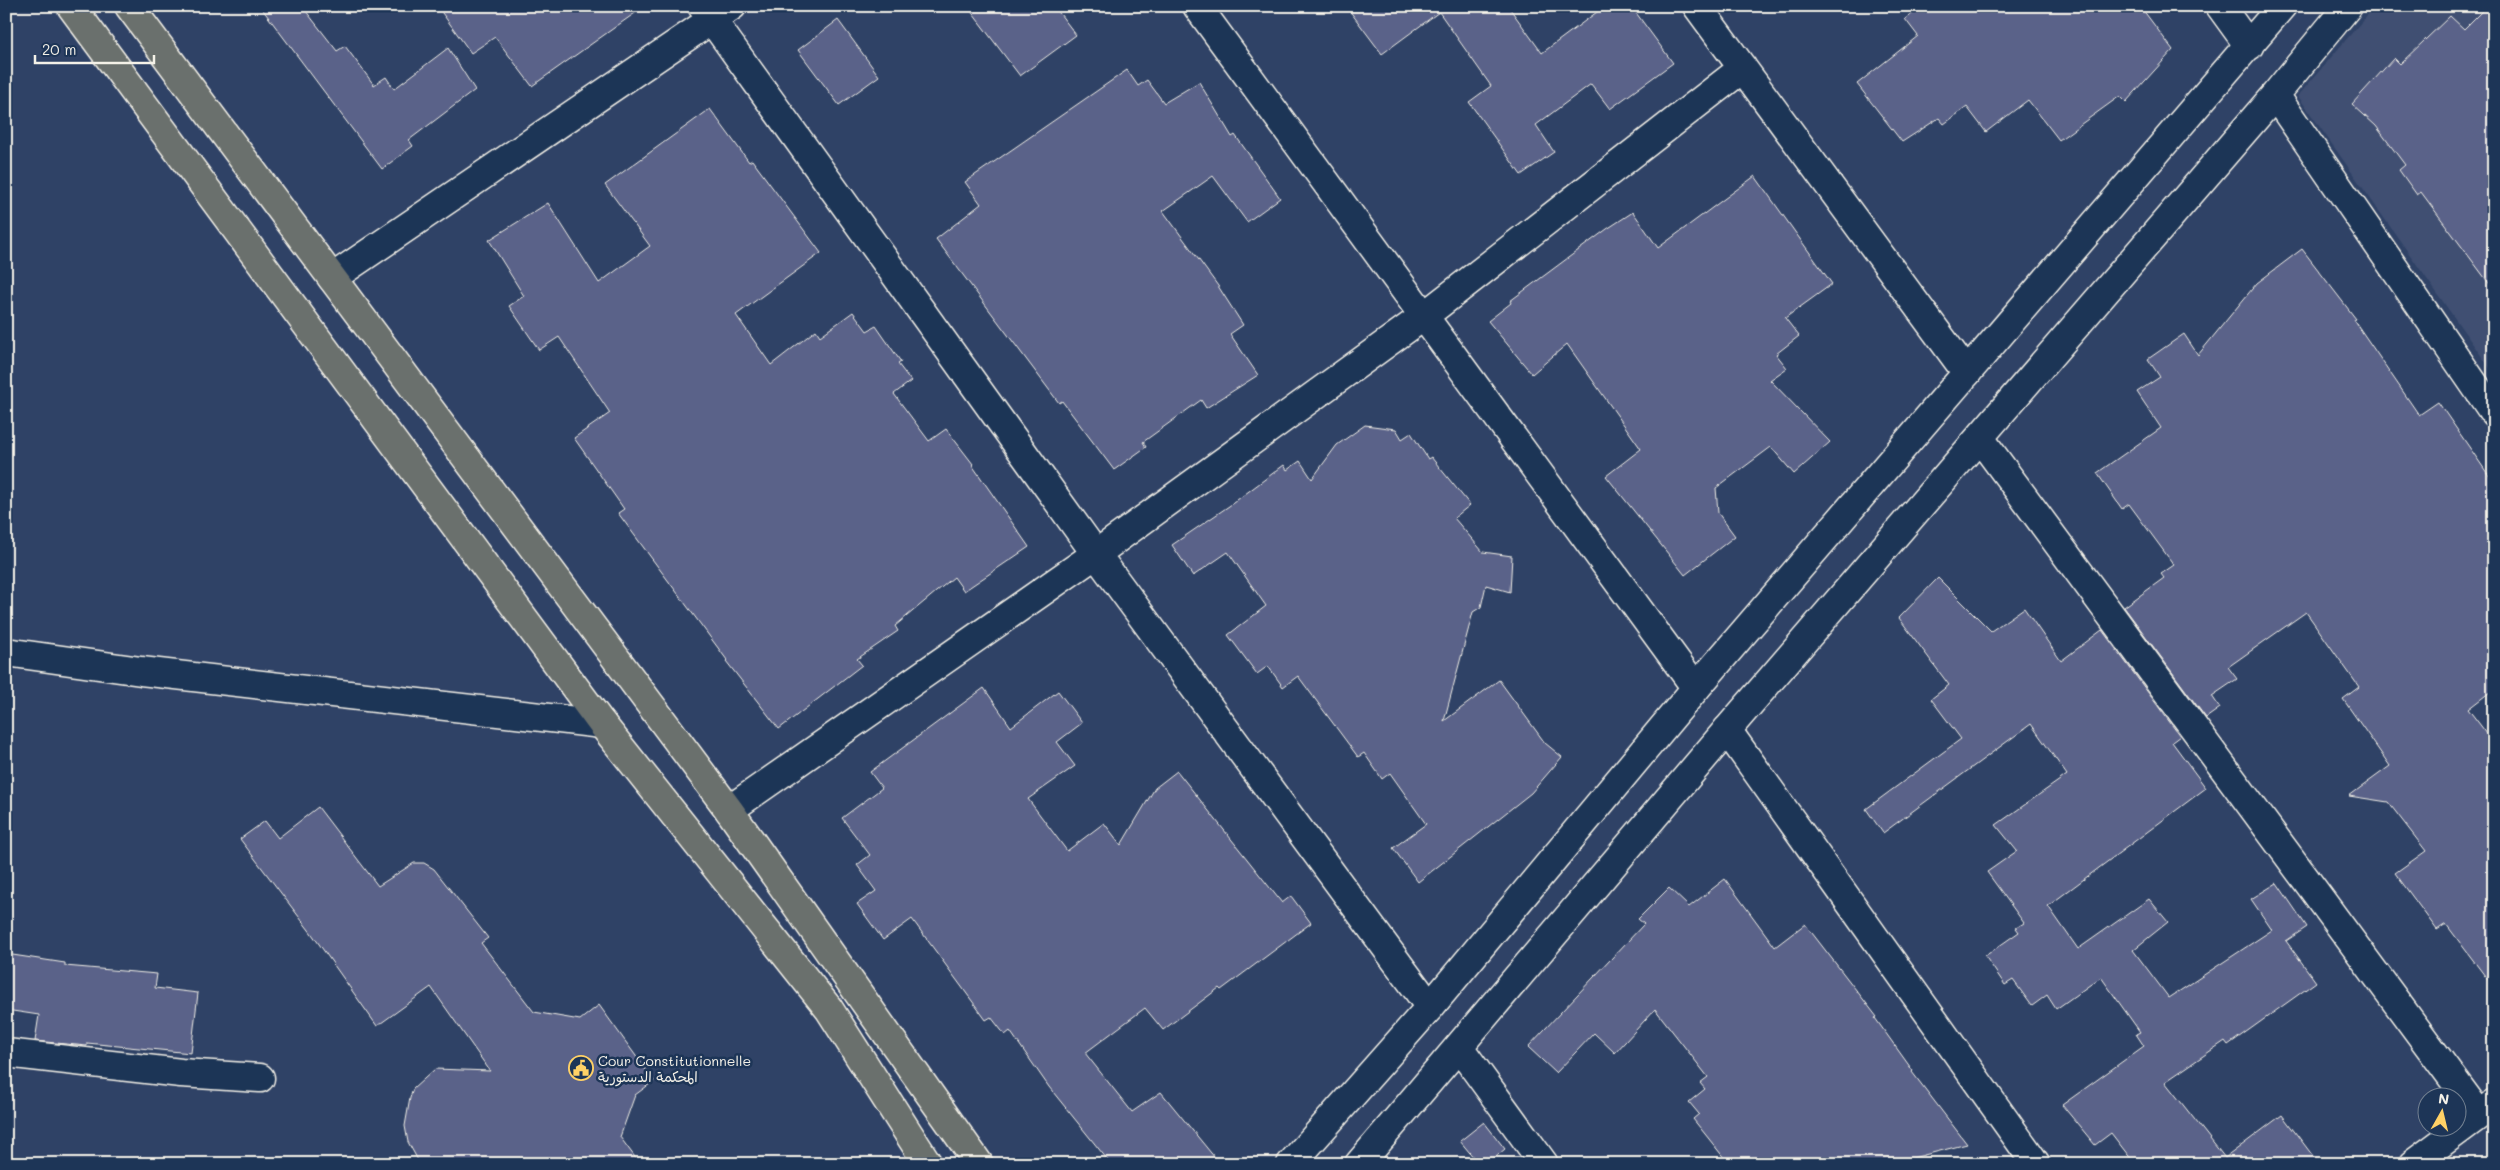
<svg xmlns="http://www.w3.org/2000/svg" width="2500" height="1170" font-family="Mali,'Playpen Sans Arabic',sans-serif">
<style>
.built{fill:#404f72}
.building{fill:#5a6289;stroke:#f4f1e8}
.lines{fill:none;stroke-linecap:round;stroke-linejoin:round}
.street-casing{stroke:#f4f1e8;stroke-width:31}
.secondary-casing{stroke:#f4f1e8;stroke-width:31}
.highway-casing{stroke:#f4f1e8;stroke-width:31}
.street{stroke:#1d3557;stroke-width:28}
.secondary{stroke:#1d3557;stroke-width:28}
.highway{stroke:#6a706d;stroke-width:28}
.labels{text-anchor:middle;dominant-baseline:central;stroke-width:5;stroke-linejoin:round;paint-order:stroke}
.poi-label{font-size:14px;fill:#f4f1e8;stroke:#1d3557;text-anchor:start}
</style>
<rect width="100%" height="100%" fill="#2f4266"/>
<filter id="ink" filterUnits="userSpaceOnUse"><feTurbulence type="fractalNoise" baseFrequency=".02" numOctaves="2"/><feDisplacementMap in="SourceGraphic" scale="10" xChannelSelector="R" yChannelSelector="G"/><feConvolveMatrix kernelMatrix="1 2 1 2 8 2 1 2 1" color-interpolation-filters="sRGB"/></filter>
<g filter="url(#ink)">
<path class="built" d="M2375,6H2494V374L2298,96Z"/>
<path class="building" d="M260,6H302L337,51L345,46L374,85L386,77L394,89L448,48L475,90L409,140L413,146L382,169Z
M437,6H645L532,86L495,37L471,53Z
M967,6H1054L1076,35L1020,76Z
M1346,6H1508L1542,53L1605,6H1631L1673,63L1610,109L1591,84L1536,125L1554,152L1521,175L1469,102L1491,86L1439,12L1382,54Z
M1923,6H2140L2173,50L2126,102L2120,96L2059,140L2028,100L1986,132L1967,107L1944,124L1939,118L1902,142L1857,84L1918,36L1905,19Z
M2487,6H2494V290L2421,192L2417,195L2399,170L2405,165L2376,126L2352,104L2394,58L2400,64L2450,16L2464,29Z
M838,20L879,76L839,105L798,50Z
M1127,70L1138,86L1147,80L1164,103L1199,82L1232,137L1235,135L1280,198L1247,222L1213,176L1163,211L1218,286L1243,325L1230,334L1258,375L1206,408L1201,400L1143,442L1146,447L1114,470L1062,401L1059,403L936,239L981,204L965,182Z
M710,109L749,162L752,160L821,253L736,315L771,365L816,330L820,336L853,312L867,331L876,326L901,362L898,364L911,381L894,394L929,441L946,429L973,464L972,465L1029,547L964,591L954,577L895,626L898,631L857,659L862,665L779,729L726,661L727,660L618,513L624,509L574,438L610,413L559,337L539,350L509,306L524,296L489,240L548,203L599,283L650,246L605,185Z
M1755,176L1832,284L1785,318L1799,336L1776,354L1787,368L1770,380L1830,442L1794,474L1771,447L1716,488L1718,513L1735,536L1685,575L1606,476L1641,449L1567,344L1532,374L1488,321L1511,303L1510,301L1607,229L1633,212L1658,248Z
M2302,249L2356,319L2354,320L2419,415L2438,402L2494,483V689L2468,709L2494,743V988L2446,924L2437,930L2395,873L2426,851L2388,802L2349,796L2390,766L2343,699L2359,687L2306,612L2228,667L2237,679L2212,696L2220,708L2206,718L2124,607L2164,578L2161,574L2174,565L2129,504L2122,509L2097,473L2161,428L2137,392L2160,377L2148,359L2184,334L2198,355L2257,283Z
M1365,425L1396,429L1402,439L1411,433L1428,459L1431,457L1470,505L1454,518L1483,552L1512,556L1510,592L1486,585L1481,607L1473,612L1444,721L1499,680L1545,743L1562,757L1531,793L1418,882L1393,848L1426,824L1390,773L1382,779L1364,753L1358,757L1298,676L1283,687L1268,666L1257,674L1228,635L1266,606L1228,552L1193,576L1172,545L1229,506L1284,465L1287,470L1300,461L1312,479L1337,445Z
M1938,578L1991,631L2024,608L2061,661L2102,630L2180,736L2172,742L2206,788L2048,906L2078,949L2149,899L2168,922L2133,950L2169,998L2272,930L2251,899L2277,883L2307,927L2286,941L2316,982L2228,1045L2225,1041L2165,1082L2225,1158L2282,1115L2319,1164H2135L2111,1133L2095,1145L2062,1105L2144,1046L2136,1034L2140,1032L2101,977L2056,1009L2047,995L2032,1006L2013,980L2005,985L1985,956L2019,932L2016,928L2024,923L1987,872L2017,851L1996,825L2067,775L2031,724L1883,833L1866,809L1961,739L1931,699L1949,685L1899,618Z
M984,688L1011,727L1058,691L1082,723L1057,742L1075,766L1028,799L1067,851L1104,823L1121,845L1155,788L1177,771L1282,903L1291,896L1311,923L1221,990L1219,988L1163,1030L1145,1008L1085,1053L1132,1112L1161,1092L1220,1164H1111L1049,1087L1010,1031L1005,1035L991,1017L986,1020L912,919L883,940L857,904L876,891L857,865L870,855L842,818L882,788L870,772Z
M318,807L378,886L414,863H424L434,869L488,938L481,943L534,1012L580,1020L599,1005L654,1081L635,1095L620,1137L640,1164H420L408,1142L405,1126L410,1098L413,1089L435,1069L490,1071L431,987L377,1026L312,934L240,839L265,821L278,838Z
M1725,879L1775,947L1805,924L1877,1017L1875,1018L1913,1071L1912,1072L1967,1144L1889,1164H1729L1693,1119L1699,1114L1689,1102L1705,1089L1700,1083L1708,1077L1655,1009L1615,1053L1594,1033L1556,1073L1528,1047L1644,924L1638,919L1669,888L1689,907Z
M6,954L65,963V966L157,974L155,988L198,993L191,1053L87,1043V1046L35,1041L39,1015L6,1010Z
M1484,1122L1505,1149L1487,1164H1479L1460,1141Z"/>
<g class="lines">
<defs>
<path id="street" d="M702,6L1096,554L1430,1007
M1197,6L1696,688
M1697,6L1967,373
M2220,6L2249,46
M332,278L732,6
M1980,438L2479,1114
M6,652L141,671L602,724
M1727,730L2036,1164
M729,810L1096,554L1424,316L1743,68
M1459,1047L1544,1164
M6,1053L181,1073L260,1078"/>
<path id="secondary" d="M2275,95L2494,413
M1291,1164L1430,1007L1696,688L2282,6
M1359,1164L1727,730L2275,95L2348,6
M2413,1164L2494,1104"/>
<path id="highway" d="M71,6L602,724L829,1009L928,1164
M129,6L729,810L979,1164"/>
</defs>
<use href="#street" class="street-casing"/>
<use href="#secondary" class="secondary-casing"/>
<use href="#highway" class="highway-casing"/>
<use href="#street" class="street"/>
<use href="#secondary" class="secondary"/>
<use href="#highway" class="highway"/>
</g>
</g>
<defs>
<symbol id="civic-ring" viewBox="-11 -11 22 22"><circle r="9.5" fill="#1d3557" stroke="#ffd166" stroke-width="1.5"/><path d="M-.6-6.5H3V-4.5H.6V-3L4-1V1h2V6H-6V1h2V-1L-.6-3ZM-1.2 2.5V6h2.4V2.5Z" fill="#ffd166"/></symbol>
</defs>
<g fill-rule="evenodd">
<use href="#civic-ring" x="567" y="1054" width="28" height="28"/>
</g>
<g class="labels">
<g class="poi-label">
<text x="598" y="1060">Cour Constitutionnelle<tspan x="598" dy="16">المحكمة الدستورية</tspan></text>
</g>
</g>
<rect width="2500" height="1170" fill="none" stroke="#1d3557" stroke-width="25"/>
<rect x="12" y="12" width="2475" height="1145" fill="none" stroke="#f4f1e8" stroke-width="2" filter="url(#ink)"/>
<g transform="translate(2442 1112) rotate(8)"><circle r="24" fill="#1d3557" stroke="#738091"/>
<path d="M0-4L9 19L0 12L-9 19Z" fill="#ffd166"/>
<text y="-8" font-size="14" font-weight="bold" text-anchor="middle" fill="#f4f1e8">N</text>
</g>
<path d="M35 55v8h119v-8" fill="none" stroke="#f4f1e8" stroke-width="2.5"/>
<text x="42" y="55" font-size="15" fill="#f4f1e8" stroke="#1d3557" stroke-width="4" paint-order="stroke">20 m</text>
</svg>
